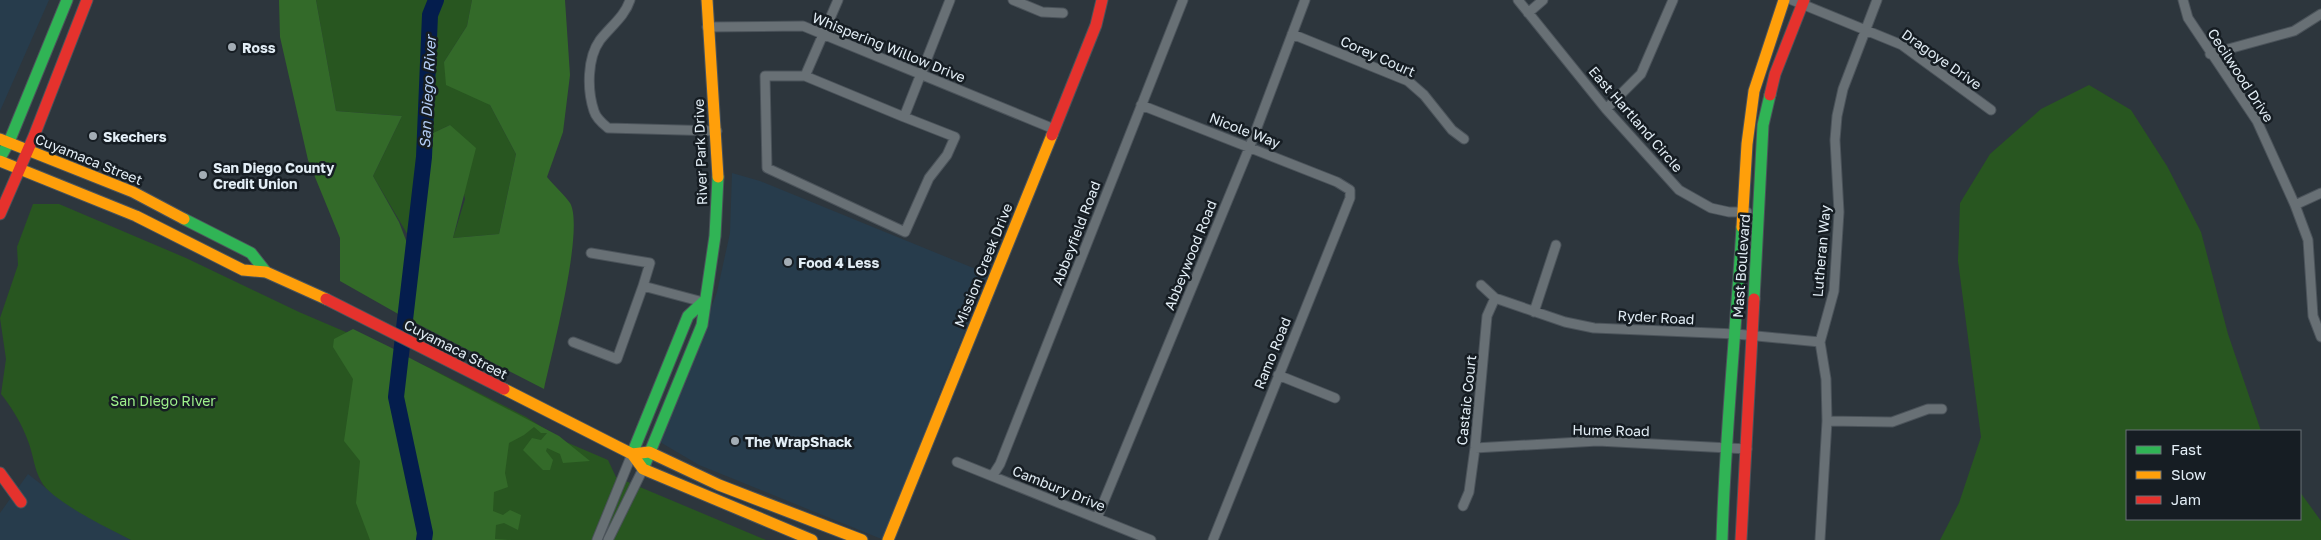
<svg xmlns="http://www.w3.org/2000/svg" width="2321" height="540" font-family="'Golos Text',sans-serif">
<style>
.built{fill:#273c4c}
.green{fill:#285620}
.forest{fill:#336a29}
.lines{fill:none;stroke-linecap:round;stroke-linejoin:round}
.river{stroke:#041d4d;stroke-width:16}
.street-casing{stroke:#4b535a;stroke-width:11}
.fast-casing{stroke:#4b535a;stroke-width:13}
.slow-casing{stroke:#4b535a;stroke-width:13}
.jam-casing{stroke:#4b535a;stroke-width:13}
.street{stroke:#687075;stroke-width:9}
.fast{stroke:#30b455;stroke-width:11}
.slow{stroke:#ff9f0a;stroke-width:11}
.jam{stroke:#e5322d;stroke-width:11}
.poi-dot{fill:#a3adb5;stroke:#161d23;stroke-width:2}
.labels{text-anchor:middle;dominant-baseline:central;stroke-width:5;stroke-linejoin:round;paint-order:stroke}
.poi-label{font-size:14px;font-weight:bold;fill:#e2edf5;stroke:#161d23;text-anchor:start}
.street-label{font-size:14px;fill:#e2edf5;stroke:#161d23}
.park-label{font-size:14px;fill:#9ef18c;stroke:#161d23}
.water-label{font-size:15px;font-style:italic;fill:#b3ccf4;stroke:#161d23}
</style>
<rect width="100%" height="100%" fill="#2d363d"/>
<path class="built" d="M0,0H49L0,111Z
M732,173L760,181L988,274L942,387L884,540L699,465L660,442L717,292L730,233Z
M28,474L56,496L85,515L131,540H0V513Z"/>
<path class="green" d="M316,0H433L427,25L420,144L409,237L373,176L402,116L336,111Z
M440,0H472L467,26L444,62L490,105L516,154L499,234L453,238L465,199L450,125L433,133C431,92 425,38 440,0Z
M2089,85L2131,110L2167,166L2201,232L2228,334L2261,431H2127V519H2300V492L2321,521V540H1940L1959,503L1981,437L1958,261L1960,203L1990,154L2041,109Z
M33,204H59L186,258L299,312L430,368L526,417L566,442L608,460L616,477L766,540H131C110,529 51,501 41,481C34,469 33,453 28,441C22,424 12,408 1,394L6,359L0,318L18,265L17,247Z"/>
<path class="forest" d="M279,0H316L336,111L402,116L373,176L399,222L407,243L400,315L340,281V238L308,160L280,37Z
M472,0H565L570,75L563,132L547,177C554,186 564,194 570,203C585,228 551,356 544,389L410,320L433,133L450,125L476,148L453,238L499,234L516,154L490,105L446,85L444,62L467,26Z
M353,329L400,352L394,397L423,533L422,540H370L356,503L360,461L344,441L353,379L333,347L334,339Z
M406,356L559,436L590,461L563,463L560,454L547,448L546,451L553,460L550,470H543L523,450L532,438L541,440L547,433H541L534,427L524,435L509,443L505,473L508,487L494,492L493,511L503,515L510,510L521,515L518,530L504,523L496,525L495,539L512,540H427L428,531L399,396Z"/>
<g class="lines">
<path class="river" d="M424,540L425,533L396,397L424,157L430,15L436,0"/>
<defs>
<path id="street" d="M630,0C625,16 611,26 600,40C587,58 587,90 594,111C596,118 603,124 608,128L717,131
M838,0L805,76H765L767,168L905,232L929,178L947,155L955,137L904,117L950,0
M1013,0L1042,12L1063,13
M1518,0L1606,109L1679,190L1711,208L1729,212H1747
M1792,0L1902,45L1991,110
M2183,0L2188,18L2194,27L2257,121L2295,205L2308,240L2313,316L2321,337
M1528,13L1543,0
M707,27L803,26L1054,129
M1292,34L1408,81L1424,95L1452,130L1464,139
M2210,54L2294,31L2321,14
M805,76L904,117
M1141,105L1337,182L1350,190V198L1213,540
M1606,109L1641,74L1673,0
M2295,205L2321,193
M591,253L650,263L643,286
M1481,285L1495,298L1565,322L1594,328L1736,334L1820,342
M1534,312L1556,245
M573,342L617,359L643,286L703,302
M1278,375L1335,398
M1827,421L1892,422L1928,409H1942
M1475,448L1598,441L1747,449
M957,462L1151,540
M993,475L1000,464L1183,0
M1463,506L1469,492L1475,448L1487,316L1495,298
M1097,518L1250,146L1305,0
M597,540L632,454
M608,540L643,469
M1820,540L1827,421L1826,379L1820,342L1834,291L1839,212L1835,140L1837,116L1843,89L1877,0"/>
<path id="fast" d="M0,158L9,142L67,0
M184,219L251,253L266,272
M1754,299L1763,125L1770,95
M632,454L688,316L703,302
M643,469L702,325L715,236L718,177
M1722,540C1725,435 1736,331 1742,227"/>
<path id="slow" d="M707,0L718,177
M0,139L133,192L184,219
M0,161L136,216L243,270L266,272L326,299
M1742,227L1747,144L1754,91L1784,0
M504,389L632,454L643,469L812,540
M632,454L649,452L719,485L862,540
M888,540L1052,135"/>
<path id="jam" d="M1770,95L1775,74L1804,0
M1052,135L1096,25L1102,0
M0,214L34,136L87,0
M326,299L504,389
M0,473L21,502
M1741,540L1754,299"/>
</defs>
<use href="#street" class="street-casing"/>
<use href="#fast" class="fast-casing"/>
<use href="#slow" class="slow-casing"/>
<use href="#jam" class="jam-casing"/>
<use href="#street" class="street"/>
<use href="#fast" class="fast"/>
<use href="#slow" class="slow"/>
<use href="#jam" class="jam"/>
</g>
<g class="poi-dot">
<circle cx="232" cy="47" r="5"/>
<circle cx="93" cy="136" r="5"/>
<circle cx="203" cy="175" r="5"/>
<circle cx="788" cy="262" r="5"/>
<circle cx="735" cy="441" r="5"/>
</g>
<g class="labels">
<g class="poi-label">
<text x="242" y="47">Ross</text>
<text x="103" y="136">Skechers</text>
<text x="213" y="167">San Diego County<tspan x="213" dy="16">Credit Union</tspan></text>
<text x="798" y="262">Food 4 Less</text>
<text x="745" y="441">The WrapShack</text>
</g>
<g class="street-label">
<text transform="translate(889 47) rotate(22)">Whispering Willow Drive</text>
<text transform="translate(1378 56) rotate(24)">Corey Court</text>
<text transform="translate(1942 59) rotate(35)">Dragoye Drive</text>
<text transform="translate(2241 75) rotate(57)">Cecilwood Drive</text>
<text transform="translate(1636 119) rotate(49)">East Hartland Circle</text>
<text transform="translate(1245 130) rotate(21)">Nicole Way</text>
<text transform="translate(700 152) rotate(-92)">River Park Drive</text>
<text transform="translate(89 159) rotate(22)">Cuyamaca Street</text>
<text transform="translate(1076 233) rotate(-69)">Abbeyfield Road</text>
<text transform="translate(1821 251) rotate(-85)">Lutheran Way</text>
<text transform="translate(1190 255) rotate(-68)">Abbeywood Road</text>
<text transform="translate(983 265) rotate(-68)">Mission Creek Drive</text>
<text transform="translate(1741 266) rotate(-86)">Mast Boulevard</text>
<text transform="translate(1656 317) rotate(3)">Ryder Road</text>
<text transform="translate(456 349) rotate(27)">Cuyamaca Street</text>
<text transform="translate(1272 353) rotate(-68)">Ramo Road</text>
<text transform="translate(1466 400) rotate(-84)">Castaic Court</text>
<text transform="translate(1611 430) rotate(1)">Hume Road</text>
<text transform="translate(1059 488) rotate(22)">Cambury Drive</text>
</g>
<g class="park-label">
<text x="163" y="400">San Diego River</text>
</g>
<g class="water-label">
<text transform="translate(427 92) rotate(-87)">San Diego River</text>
</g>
</g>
<rect x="2126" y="430" width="175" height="90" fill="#161d23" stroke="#687077"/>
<rect x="2136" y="446" width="25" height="8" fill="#30b455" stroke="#687077"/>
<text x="2171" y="455" font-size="15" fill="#e2edf5">Fast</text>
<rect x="2136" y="471" width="25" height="8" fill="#ff9f0a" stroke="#687077"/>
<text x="2171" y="480" font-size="15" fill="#e2edf5">Slow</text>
<rect x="2136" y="496" width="25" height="8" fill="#e5322d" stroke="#687077"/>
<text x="2171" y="505" font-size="15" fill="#e2edf5">Jam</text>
</svg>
